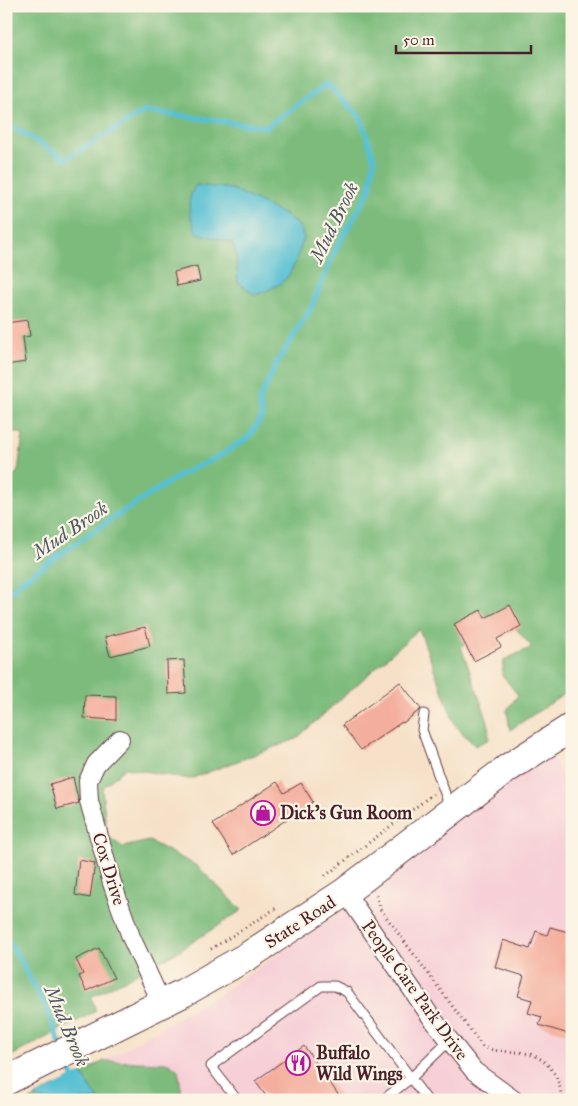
<svg xmlns="http://www.w3.org/2000/svg" width="578" height="1106" font-family="'IM FELL Great Primer',serif">
<style>
.built{fill:#f6cfd7}
.forest{fill:#7bbb7b;stroke:#626d53}
.water{fill:#56c0d3;stroke:#50707f}
.pier{fill:#f6e1c8}
.lines{fill:none;stroke-linecap:round;stroke-linejoin:round}
.stream{stroke:#56c0d3;stroke-width:5.5}
.building{fill:#f4ae9d}
.service-casing{stroke:#643c43;stroke-width:11}
.minor-casing{stroke:#643c43;stroke-width:20}
.primary-casing{stroke:#643c43;stroke-width:30}
.path{stroke:#643c43;stroke-width:3;stroke-dasharray:1 4;stroke-linecap:butt}
.service{stroke:#fff;stroke-width:9}
.minor{stroke:#fff;stroke-width:18}
.primary{stroke:#fff;stroke-width:28}
.labels{text-anchor:middle;dominant-baseline:central;stroke-width:4.5;stroke-linejoin:round;paint-order:stroke}
.poi-label{font-size:18px;font-weight:bold;fill:#4a1f2b;stroke:#fcf5e5;text-anchor:start}
.street-label{font-size:18px;fill:#4a1f2b;stroke:#fcf5e5}
.water-label{font-size:19px;font-style:italic;fill:#4e5766;stroke:#fcf5e5}
</style>
<rect width="100%" height="100%" fill="#fcf5e5"/>
<filter id="ink" filterUnits="userSpaceOnUse"><feTurbulence type="fractalNoise" baseFrequency=".02" numOctaves="2"/><feDisplacementMap in="SourceGraphic" scale="10" xChannelSelector="R" yChannelSelector="G"/><feConvolveMatrix kernelMatrix="1 2 1 2 8 2 1 2 1" color-interpolation-filters="sRGB"/></filter>
<filter id="wash" filterUnits="userSpaceOnUse"><feTurbulence type="fractalNoise" baseFrequency=".0096" numOctaves="4" result="noise"/><feDisplacementMap in="SourceGraphic" scale="20" xChannelSelector="R" yChannelSelector="G"/><feGaussianBlur stdDeviation="1.12" result="paint"/><feColorMatrix in="noise" values="0 0 0 0 0 0 0 0 0 0 0 0 0 0 0 0 0 1.4 0 .05"/><feComposite in="paint" operator="in"/></filter>
<g filter="url(#wash)">
<rect width="100%" height="100%" fill="#f6e1c8"/>
<path class="built" d="M547,747L564,779L572,786V1100H183L178,1070L169,1064L104,1061L229,988L335,915Z"/>
<path class="forest" d="M6,6H572V689L510,730L507,710L518,695L502,675L504,660L532,647L504,615L461,647L488,722L489,739L475,746L455,725L419,629L296,739L190,779L125,768L102,788L107,836L123,847L149,841L197,866L242,910L174,954L91,997L96,1011L11,1056H6V485L18,471L23,434L6,429Z
M104,1061L169,1063L178,1070L183,1100H30Z"/>
<path class="water" d="M196,185L232,189L285,215L299,226L304,238C290,274 293,282 255,295L238,282L236,254L232,243L197,233C189,214 185,203 196,185Z
M81,1073L99,1100H38L35,1096Z"/>
<path class="pier" d="M80,1071L83,1072L33,1097L34,1094Z"/>
<g class="lines">
<path class="stream" d="M6,123L66,159L145,111L266,127L327,84L361,118L374,159L370,189L336,249L310,310L278,361L259,401L262,417L249,437L218,457L182,474L113,518L20,582L6,598
M6,939L11,944L47,1009L61,1046
M66,1060L76,1084"/>
</g>
<g id="blocks">
<path class="building" d="M197,266L200,281L177,286L174,272Z
M28,320L30,336L23,337L26,362L6,365V323Z
M510,605L521,626L497,639L501,647L474,661L454,624L481,610L485,618Z
M145,627L150,646L110,656L105,637Z
M184,660L186,693L168,694L167,661Z
M400,682L421,709L403,723L402,722L361,750L342,725Z
M85,695L116,696V720L84,718Z
M73,777L79,803L57,809L50,784Z
M277,782L284,793L301,783L313,802L233,855L213,824Z
M79,860L95,863L90,898L75,895Z
M550,927L572,933V1035L539,1025L542,1017L528,1013L532,1000L518,996L524,976L495,967L503,940L530,949L536,931L547,935Z
M99,948L114,978L86,991L79,976L83,974L76,959Z
M304,1046L342,1100H269L255,1081Z"/>
</g>
</g>
<g filter="url(#ink)">
<use href="#blocks" fill-opacity="0" stroke="#643c43" stroke-width="1"/>
<g class="lines">
<defs>
<path id="service" d="M424,714L422,730L450,807
M237,1100L211,1066L321,986H335L347,992L427,1100
M383,1100L411,1078L450,1040"/>
<path id="minor" d="M120,739L96,764L88,781L89,801L112,883L131,937L162,1004
M345,892L431,1017L474,1071L514,1100"/>
<path id="primary" d="M6,1081L183,993L248,956L345,892L508,768L572,727"/>
</defs>
<use href="#service" class="service-casing"/>
<use href="#minor" class="minor-casing"/>
<use href="#primary" class="primary-casing"/>
<path class="path" d="M325,876L433,794
M376,895L381,910L482,1046C497,1054 513,1050 529,1054C549,1059 562,1080 561,1100
M211,949L278,907"/>
<use href="#service" class="service"/>
<use href="#minor" class="minor"/>
<use href="#primary" class="primary"/>
</g>
</g>
<defs>
<symbol id="shop-ring" viewBox="-11 -11 22 22"><circle r="9.5" fill="#fcf5e5" stroke="#b5179e" stroke-width="1.5"/><path d="M-5-2.5h2.3a2.7 3.5 0 0 1 5.4 0H5L5.5 6h-11ZM-1.5-2.5h3a1.5 2.3 0 0 0-3 0Z" fill="#b5179e"/></symbol>
<symbol id="restaurant-ring" viewBox="-11 -11 22 22"><circle r="9.5" fill="#fcf5e5" stroke="#b5179e" stroke-width="1.5"/><path d="M-5-6h1v4h1v-4h1v4h1v-4h1v5L-1.5 .5V6h-2V.5L-5-1ZM5-6V6H3V1.5H1.5Q1.5-4 5-6Z" fill="#b5179e"/></symbol>
</defs>
<g fill-rule="evenodd">
<use href="#shop-ring" x="249" y="799" width="28" height="28"/>
<use href="#restaurant-ring" x="284" y="1049" width="28" height="28"/>
</g>
<g class="labels">
<g class="poi-label">
<text x="280" y="813">Dick's Gun Room</text>
<text x="316" y="1053">Buffalo<tspan x="316" dy="21">Wild Wings</tspan></text>
</g>
<g class="street-label">
<text transform="translate(109 869) rotate(73)">Cox Drive</text>
<text transform="translate(300 922) rotate(-33)">State Road</text>
<text transform="translate(415 990) rotate(54)">People Care Park Drive</text>
</g>
<g class="water-label">
<text transform="translate(334 222) rotate(-64)">Mud Brook</text>
<text transform="translate(70 530) rotate(-34)">Mud Brook</text>
<text transform="translate(67 1026) rotate(67)">Mud Brook</text>
</g>
</g>
<rect width="578" height="1106" fill="none" stroke="#fcf5e5" stroke-width="25"/>
<path d="M396 45v8h135v-8" fill="none" stroke="#4a1f2b" stroke-width="2.5"/>
<text x="403" y="45" font-size="15" fill="#4a1f2b" stroke="#fcf5e5" stroke-width="4" paint-order="stroke">50 m</text>
</svg>
